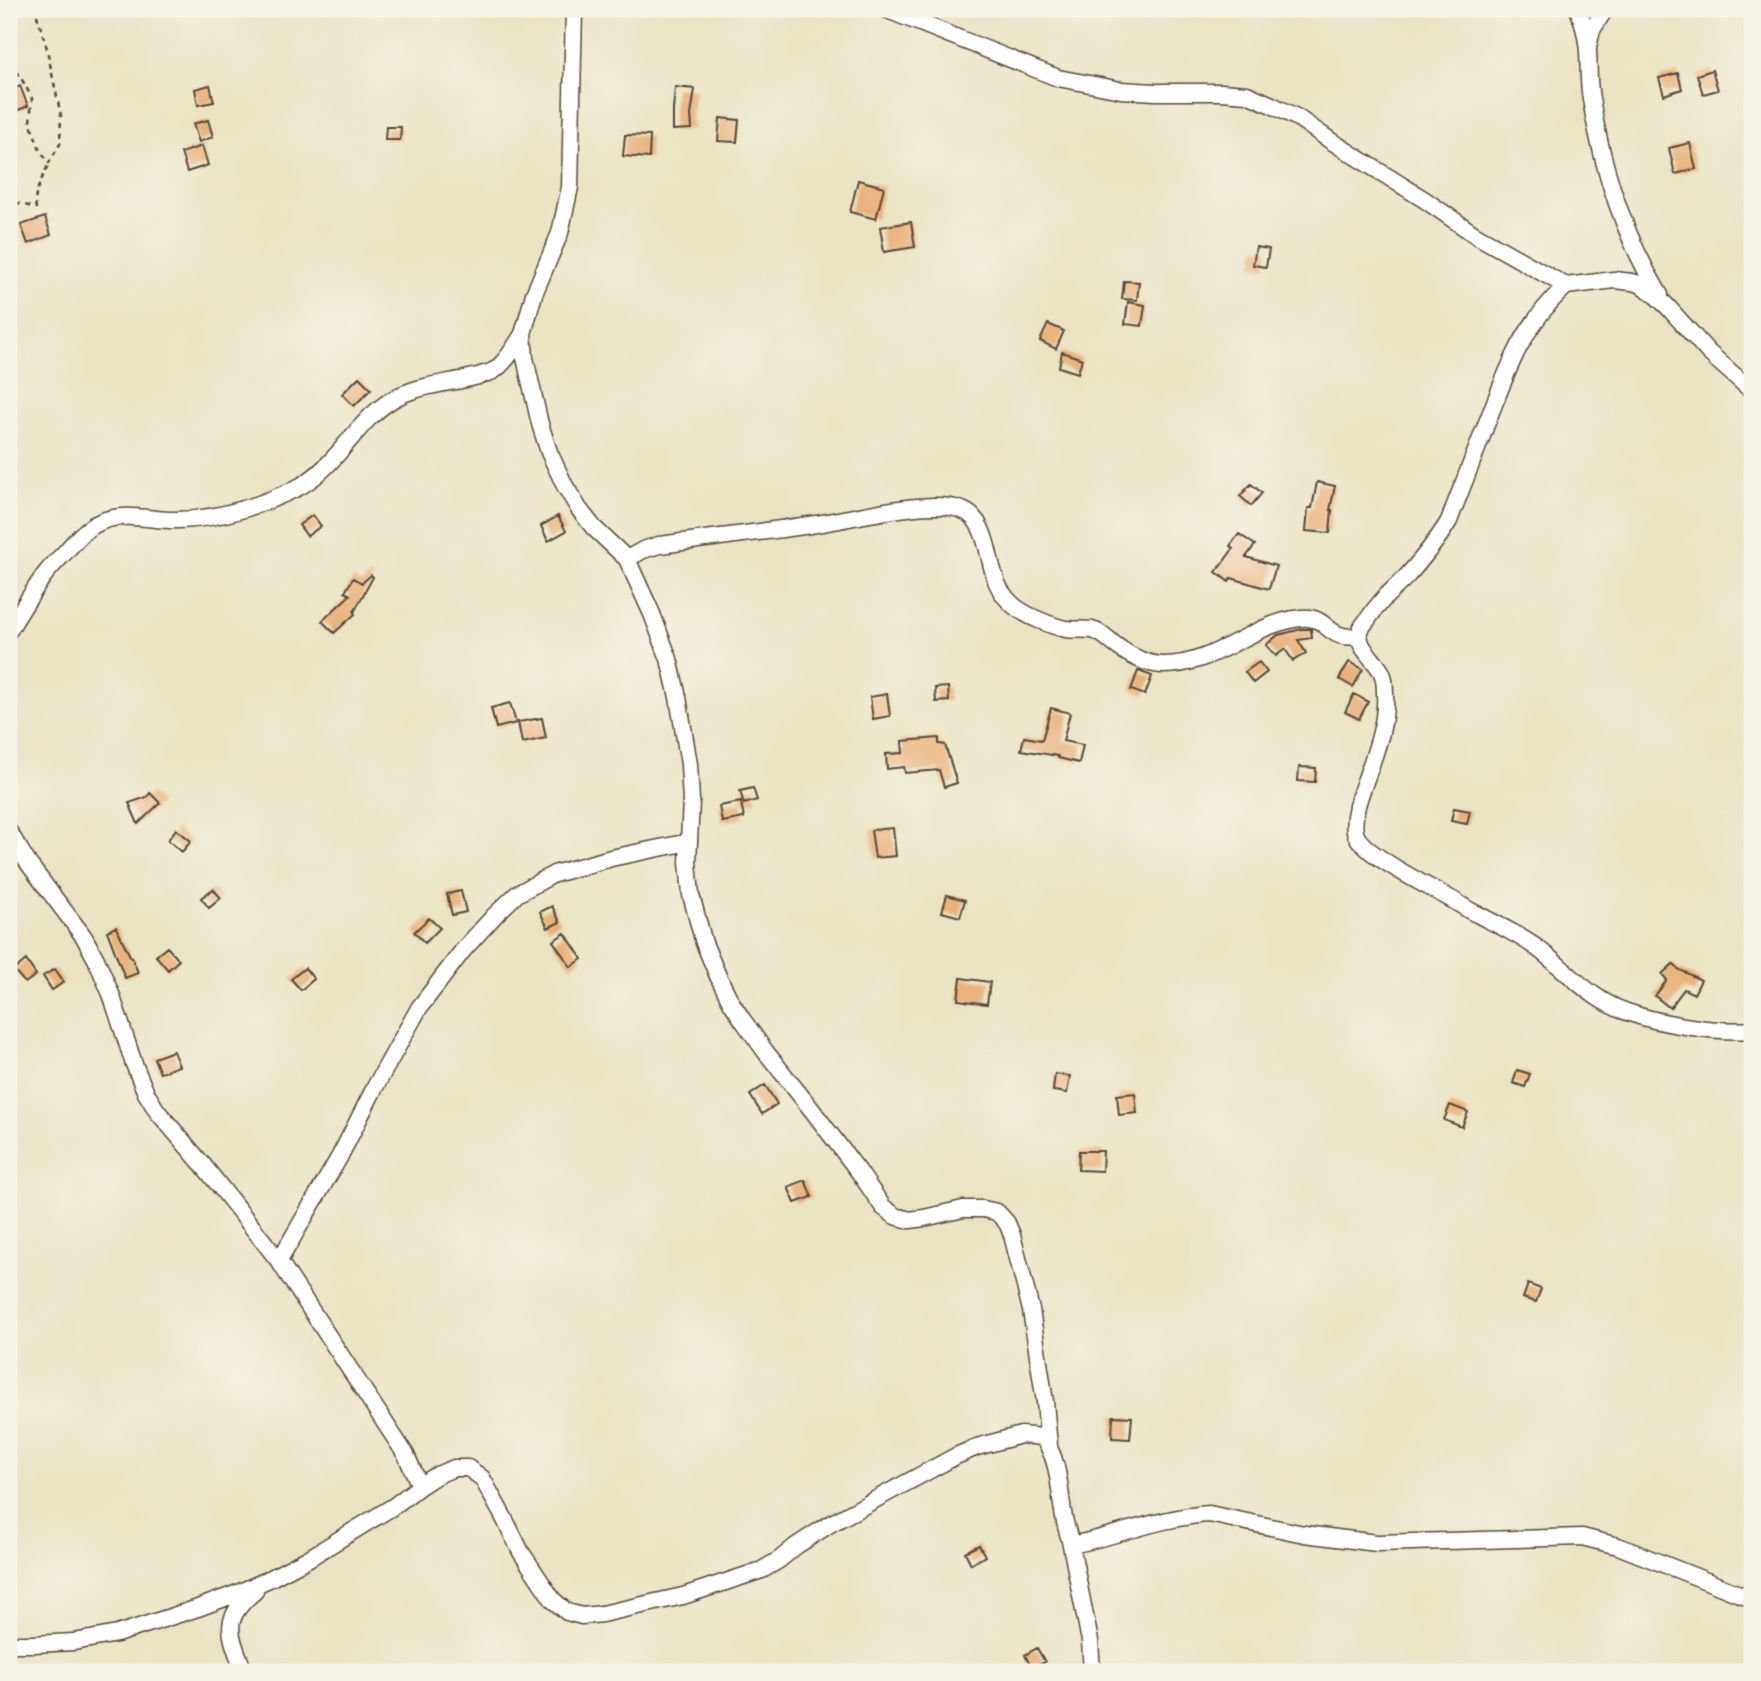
<svg xmlns="http://www.w3.org/2000/svg" width="1761" height="1681" font-family="'IM FELL DW Pica',serif">
<style>
.building{fill:#eab37d}
.lines{fill:none;stroke-linecap:round;stroke-linejoin:round}
.street-casing{stroke:#554637;stroke-width:19}
.path{stroke:#554637;stroke-width:2.5;stroke-dasharray:5 5;stroke-linecap:butt}
.street{stroke:#fff;stroke-width:16}
</style>
<rect width="100%" height="100%" fill="#f7f3e8"/>
<filter id="ink" filterUnits="userSpaceOnUse"><feTurbulence type="fractalNoise" baseFrequency=".0143" numOctaves="2"/><feDisplacementMap in="SourceGraphic" scale="14" xChannelSelector="R" yChannelSelector="G"/><feConvolveMatrix kernelMatrix="1 2 1 2 8 2 1 2 1" color-interpolation-filters="sRGB"/></filter>
<filter id="wash" filterUnits="userSpaceOnUse"><feTurbulence type="fractalNoise" baseFrequency=".00686" numOctaves="4" result="noise"/><feDisplacementMap in="SourceGraphic" scale="28" xChannelSelector="R" yChannelSelector="G"/><feGaussianBlur stdDeviation="1.57" result="paint"/><feColorMatrix in="noise" values="0 0 0 0 0 0 0 0 0 0 0 0 0 0 0 0 0 1.4 0 .05"/><feComposite in="paint" operator="in"/></filter>
<g filter="url(#wash)">
<rect width="100%" height="100%" fill="#eae3c3"/>
<g id="blocks">
<path class="building" d="M1712,70L1718,90L1703,94L1697,75Z
M1678,73L1682,89L1664,95L1659,78Z
M210,85L214,102L198,105L195,89Z
M20,86L28,106L9,114V91Z
M675,87L695,89L691,115L692,129L673,130V110Z
M720,118L739,120L737,142L718,141Z
M208,120L213,137L199,142L193,124Z
M386,127H401L400,140H385Z
M625,135L650,136L649,158L623,156Z
M1690,143L1696,169L1675,174L1669,148Z
M202,146L208,165L187,172L181,153Z
M858,180L884,187L876,219L850,212Z
M45,217L51,235L28,244L21,225Z
M911,222L915,247L884,252L880,227Z
M1256,247L1269,249L1266,267L1253,265Z
M1124,281L1139,282L1137,300L1122,299Z
M1128,302L1145,305L1142,326L1125,324Z
M1048,324L1064,331L1056,349L1040,341Z
M1062,352L1082,359L1078,373L1059,367Z
M359,377L371,389L354,406L342,394Z
M1317,482L1335,486L1330,510H1332L1330,533L1306,531L1308,508H1312Z
M1251,484L1262,493L1251,506L1240,496Z
M313,515L321,526L307,536L299,525Z
M558,516L566,531L548,541L541,526Z
M1239,534L1255,545L1246,557L1276,566L1269,589L1231,578L1229,582L1216,572L1233,549L1230,546Z
M371,575L373,577L354,612L355,614L334,633L322,621L350,595L345,592L353,578L362,583Z
M1302,629H1311L1312,638L1298,640L1306,653L1293,661L1285,649L1276,656L1266,645L1278,635Z
M1259,662L1267,672L1253,683L1245,672Z
M1349,662L1363,669L1353,687L1339,679Z
M1138,671L1152,676L1145,695L1131,690Z
M948,687L949,701L936,702L935,688Z
M887,694L890,716L873,719L870,697Z
M1354,694L1368,702L1359,719L1345,712Z
M510,703L516,723L496,728L491,708Z
M1051,708L1070,713L1063,741L1083,745L1079,763L1058,758V756L1021,750L1024,737L1042,740Z
M542,718L546,738L522,743L518,722Z
M939,738V744L945,745L957,783L944,787L939,770L905,773L904,767L887,769L886,754L903,753L902,741Z
M1299,767L1316,768L1315,782L1298,781Z
M753,788L757,800L744,804L740,791Z
M150,793L160,803L138,824L129,803L147,797Z
M741,802L744,818L722,822L719,806Z
M1454,808L1470,811L1467,824L1451,821Z
M893,828L896,856L875,858L871,830Z
M176,829L191,841L182,852L168,840Z
M213,889L221,898L209,908L201,898Z
M461,891L466,912L452,915L447,894Z
M947,895L965,900L960,917L942,912Z
M552,906L560,922L548,928L540,912Z
M429,918L440,928L425,943L414,932Z
M116,927L131,958L132,957L138,973L125,978L107,931Z
M565,933L582,959L571,967L553,941Z
M167,947L179,960L168,970L156,956Z
M26,960L36,975L25,983L14,970Z
M1673,964L1678,969L1701,980L1694,994L1684,989L1670,1008L1655,996L1667,980L1662,974Z
M305,968L314,979L301,990L291,979Z
M55,969L64,982L52,990L43,976Z
M961,978L990,982L987,1004L958,1000Z
M173,1051L179,1066L160,1073L154,1058Z
M1517,1070L1530,1074L1525,1087L1513,1083Z
M1055,1074L1070,1076L1067,1093L1053,1091Z
M765,1085L777,1104L762,1114L750,1095Z
M1135,1093L1137,1113L1119,1115L1117,1095Z
M1450,1105L1468,1112L1462,1127L1444,1120Z
M1079,1151H1103L1102,1171L1078,1170Z
M805,1180L812,1197L795,1203L788,1187Z
M1528,1284L1541,1289L1536,1302L1523,1298Z
M1113,1416L1132,1417L1130,1439L1112,1438Z
M979,1545L985,1556L971,1564L965,1552Z
M1037,1648L1045,1662L1032,1669L1025,1655Z"/>
</g>
</g>
<g filter="url(#ink)">
<use href="#blocks" fill-opacity="0" stroke="#554637" stroke-width="2"/>
<g class="lines">
<defs>
<path id="street" d="M574,9L570,187L560,233L534,294L523,334L525,358L540,424L549,452L565,486L579,509L594,528L627,559L652,614L669,659L678,697L689,764L691,801L688,862L691,895L704,943L718,976L731,1002L742,1019L765,1051L812,1110L859,1172L883,1207L895,1216L910,1220L924,1218L963,1209H983L997,1212L1007,1223L1012,1235L1031,1310L1045,1402L1049,1446
M885,9L1058,78L1121,90L1156,92H1221L1247,94L1272,105L1298,118L1331,141L1425,200L1474,234L1566,286L1614,280L1632,282L1640,284L1652,292L1667,306L1709,353L1752,391
M1578,9C1583,22 1587,37 1588,51C1589,67 1588,82 1591,99C1602,167 1624,236 1660,295
M1588,47L1592,30L1605,9
M1566,286C1522,326 1507,371 1486,425C1474,457 1461,489 1449,521C1437,541 1423,558 1407,576C1392,591 1380,600 1368,619C1365,623 1361,627 1360,632C1356,647 1376,660 1382,673C1385,679 1385,687 1385,694C1387,721 1376,751 1367,776C1361,793 1352,814 1355,832C1359,853 1430,887 1449,898C1459,903 1467,910 1477,914C1498,925 1518,934 1537,948C1567,970 1590,1000 1627,1012C1661,1024 1716,1033 1752,1030
M627,559L643,550L659,545C711,538 764,532 816,524C851,519 931,497 962,510C986,519 987,553 994,574C997,586 1004,597 1013,605C1024,615 1051,626 1066,629C1074,630 1083,629 1092,630C1101,632 1107,638 1114,644C1127,654 1145,664 1162,665C1215,666 1252,623 1301,618C1325,616 1326,633 1343,636C1348,637 1354,636 1359,636
M9,630C20,612 31,594 43,577C50,567 60,558 68,549C77,539 86,528 100,522C125,511 153,521 178,520C219,519 259,506 295,489C339,468 357,415 401,395C425,384 453,383 478,376C483,374 489,373 493,371C506,363 515,346 523,334
M9,832L28,863L84,937L96,959L111,994L134,1064L146,1093L157,1111L203,1165L279,1261L406,1455L420,1486
M279,1261L340,1156L375,1087L419,1008L464,949L495,915L517,894L554,874L611,858L689,842
M1071,1545L1090,1641L1092,1672
M9,1644H33L74,1642L117,1634L198,1608L238,1593L271,1578L309,1558L394,1506L420,1486L437,1475L454,1468H468L482,1478L504,1518L521,1552L553,1600L567,1612L582,1616L602,1614L683,1596L762,1570L779,1560L796,1546L830,1524L956,1456L977,1447L1021,1435L1042,1437C1060,1459 1059,1491 1064,1518C1066,1527 1069,1536 1071,1545C1117,1536 1162,1517 1209,1514L1304,1534L1377,1543L1582,1537L1618,1546L1752,1599
M244,1672C231,1635 219,1620 255,1591"/>
</defs>
<use href="#street" class="street-casing"/>
<path class="path" d="M9,64L20,76L32,98L30,122L40,150L49,163L60,144L61,116L46,45L35,9
M9,197L10,201L36,208C32,194 44,176 49,163"/>
<use href="#street" class="street"/>
</g>
</g>
<rect width="1761" height="1681" fill="none" stroke="#f7f3e8" stroke-width="35"/>
</svg>
